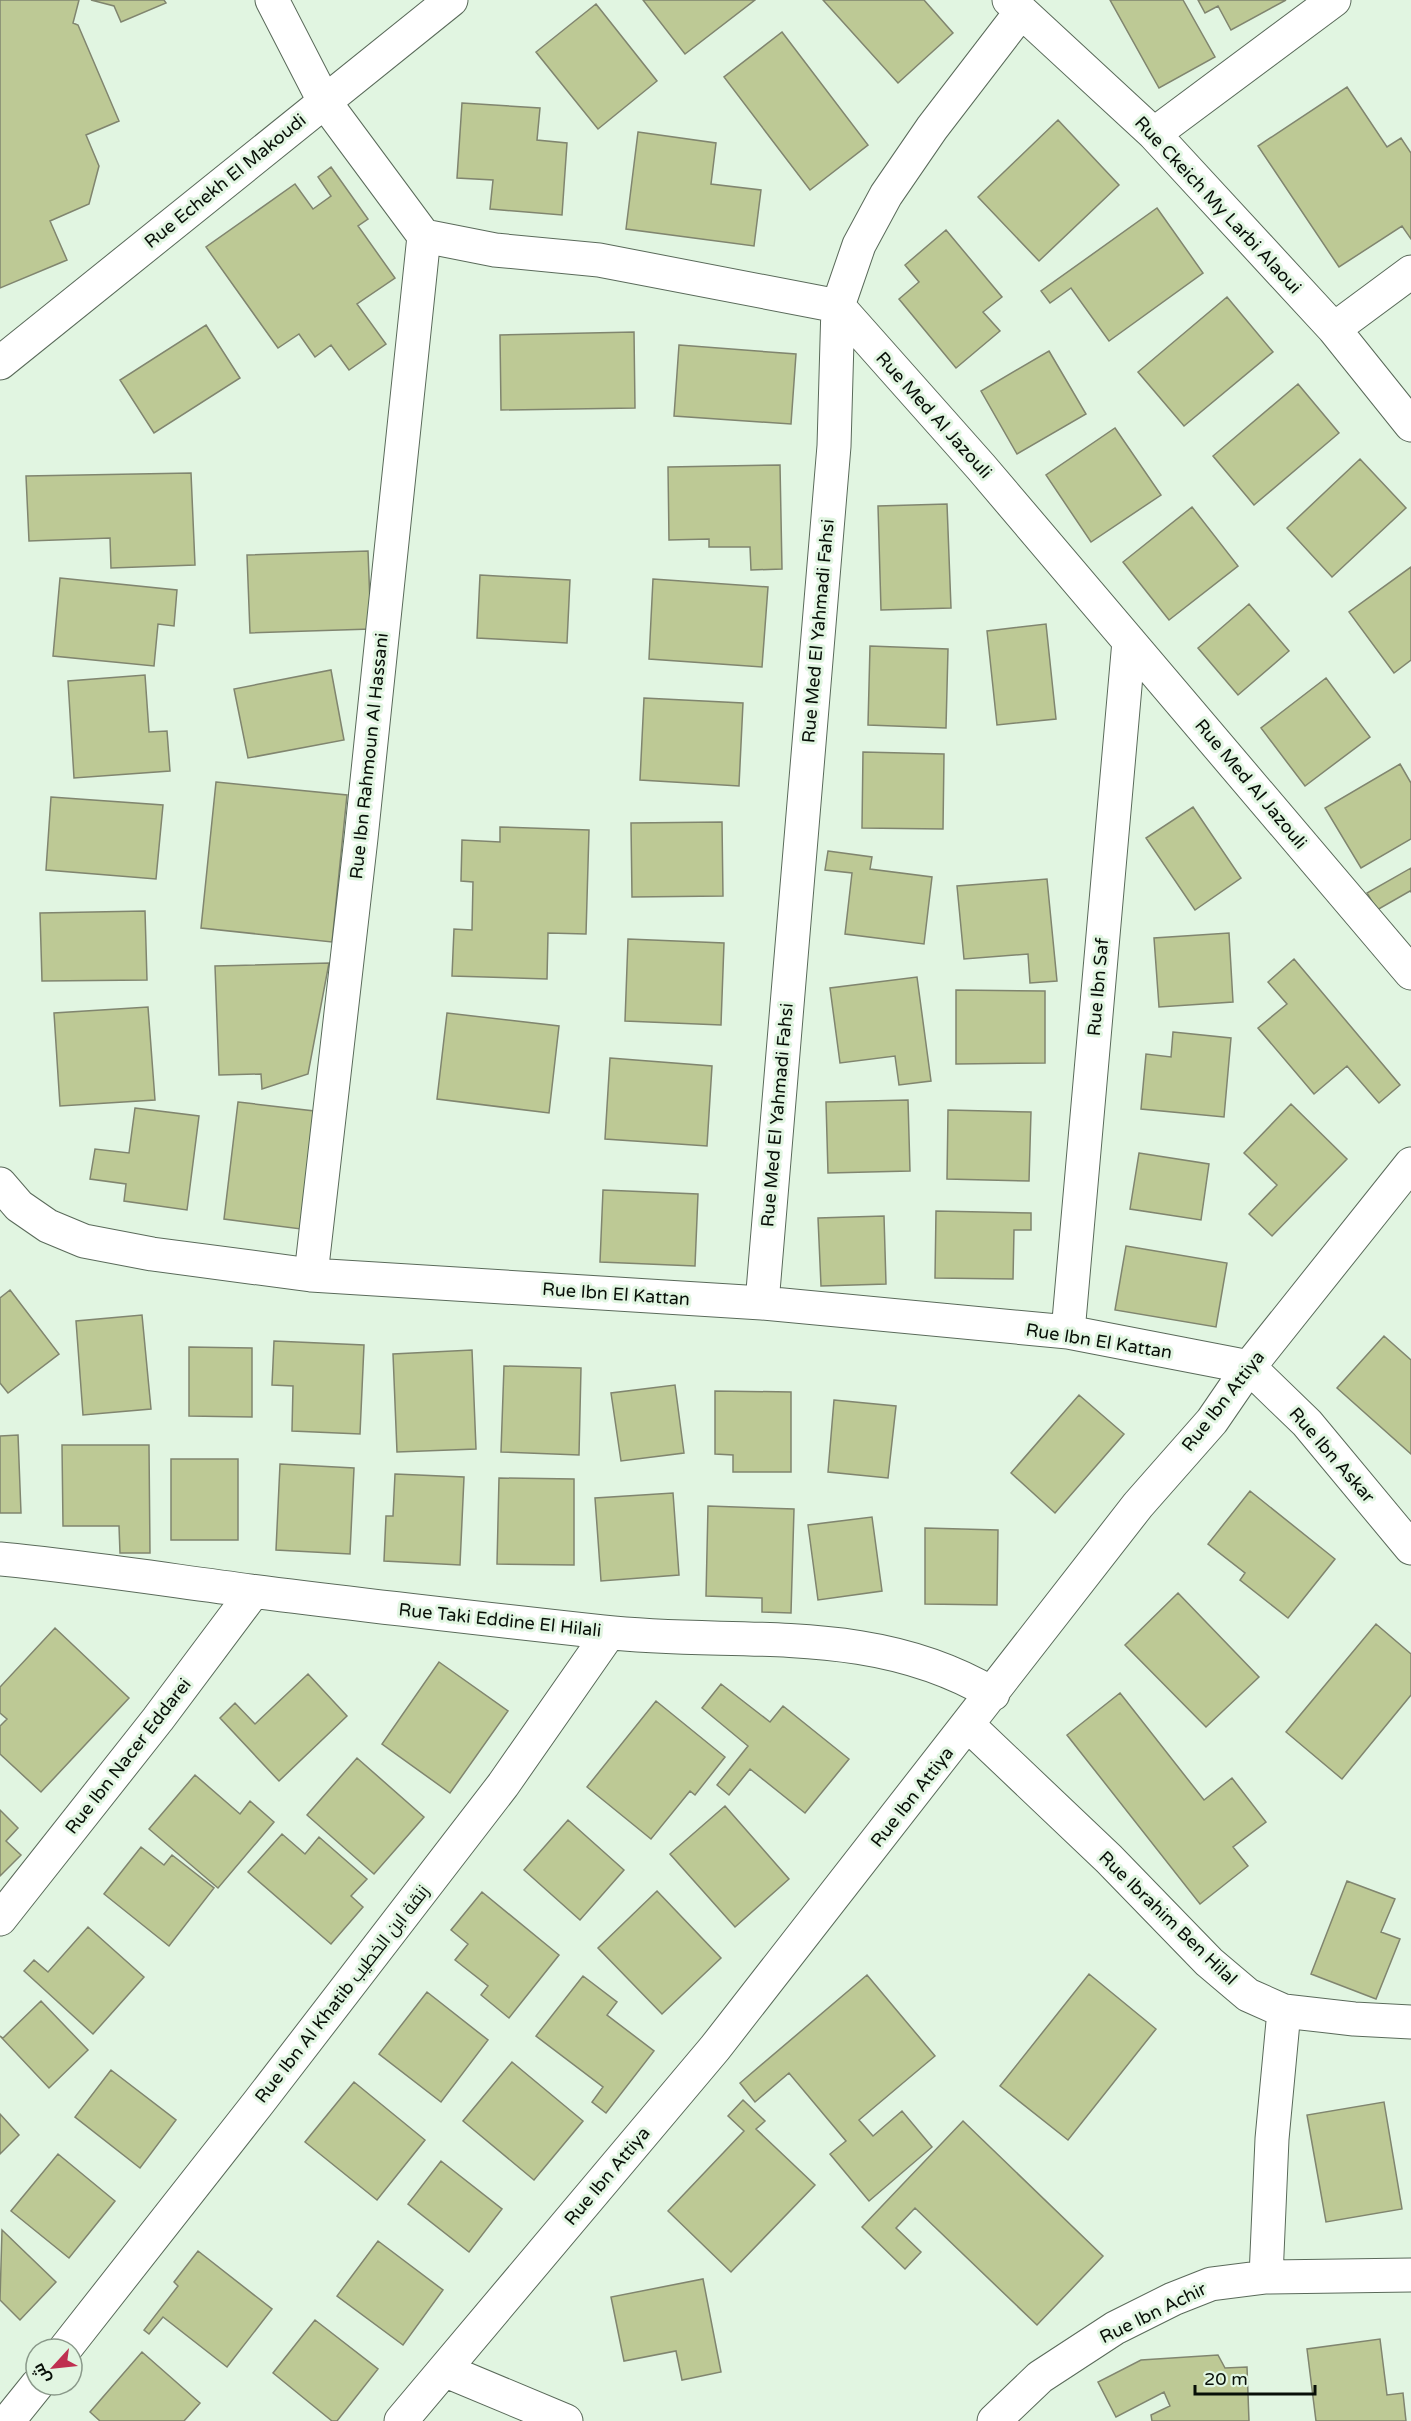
<svg xmlns="http://www.w3.org/2000/svg" width="1411" height="2421" font-family="'Varela Round',Cairo,sans-serif">
<style>
.building{fill:#bdc995;stroke:#80856f;stroke-width:1.5}
.lines{fill:none;stroke-linecap:round;stroke-linejoin:round}
.minor-casing{stroke:#5a6a5a;stroke-width:35}
.minor{stroke:#fff;stroke-width:33}
.labels{text-anchor:middle;dominant-baseline:central;stroke-width:6;stroke-linejoin:round;paint-order:stroke}
.street-label{font-size:18px;fill:#080f08;stroke:#e1f5e1}
</style>
<rect width="100%" height="100%" fill="#e1f5e1"/>
<path class="building" d="M0,0H79L73,23L78,25L119,121L86,135L99,166L89,204L50,221L67,260L0,288Z
M91,0H164L166,3L121,22L114,6Z
M643,0H755L685,54Z
M823,0H924L953,33L898,83Z
M1110,0H1183L1215,57L1159,88Z
M1198,0H1286L1231,30L1218,6L1205,13Z
M596,4L657,81L598,129L536,52Z
M782,32L868,145L810,190L724,77Z
M1347,87L1387,147L1401,138L1411,153V239L1402,226L1339,267L1258,146Z
M462,103L540,108L537,140L567,143L562,215L490,209L493,180L457,178Z
M1058,120L1119,185L1039,261L978,197Z
M638,132L716,143L711,184L761,190L754,246L626,229Z
M331,167L368,219L358,226L395,278L357,304L386,344L349,370L331,345L315,357L299,334L278,348L206,247L295,184L313,209L331,196L318,177Z
M1157,208L1203,273L1109,341L1071,288L1050,303L1041,291Z
M946,230L1002,297L983,312L1000,331L956,368L899,299L919,282L905,265Z
M1227,297L1273,352L1184,426L1138,372Z
M206,325L240,378L154,433L120,380Z
M634,332L635,408L501,410L500,335Z
M679,345L796,354L791,424L674,416Z
M1049,351L1086,414L1017,454L981,391Z
M1298,384L1339,433L1254,505L1213,456Z
M1115,428L1161,495L1091,542L1046,475Z
M1360,459L1406,508L1332,577L1287,528Z
M780,465L782,569L751,570L750,547H709V539L669,540L668,467Z
M191,473L195,565L111,568L110,538L29,541L26,476Z
M947,504L951,608L881,610L878,506Z
M1192,507L1238,566L1169,620L1123,562Z
M368,551L371,629L250,633L247,555Z
M1411,567V660L1394,673L1349,612Z
M480,575L570,580L567,643L477,638Z
M60,578L177,590L174,626L158,624L154,666L53,656Z
M653,579L768,587L762,667L649,659Z
M1249,604L1289,651L1238,695L1198,648Z
M1046,624L1056,719L997,725L987,631Z
M870,646L948,649L946,728L868,725Z
M331,670L344,740L248,758L234,689Z
M145,675L149,732L167,731L170,771L74,778L68,681Z
M1326,678L1370,737L1305,786L1261,728Z
M644,698L743,703L739,786L640,780Z
M863,752L944,754L943,829L862,828Z
M1400,764L1411,783V839L1361,868L1325,808Z
M216,782L347,795L332,942L201,928Z
M51,797L163,805L156,879L46,870Z
M1193,807L1241,878L1195,910L1146,838Z
M722,822L723,896L632,897L631,823Z
M500,827L589,830L586,934L548,933L547,979L452,976L454,929L472,930L473,882L461,881L462,840L500,842Z
M828,851L872,857L870,869L932,877L924,944L845,934L852,873L825,870Z
M1411,868V892L1410,891L1377,910L1367,893Z
M1047,879L1057,981L1030,983L1028,954L964,959L957,886Z
M145,911L147,980L42,981L40,913Z
M1229,933L1233,1002L1159,1007L1154,938Z
M628,939L724,943L721,1025L625,1021Z
M1294,959L1400,1085L1379,1103L1347,1066L1314,1094L1258,1028L1287,1004L1268,982Z
M329,963L308,1074L262,1089L261,1074L219,1075L215,966Z
M917,977L931,1081L899,1085L895,1056L840,1063L830,988Z
M956,990L1045,991V1063L956,1064Z
M148,1007L155,1100L60,1106L54,1013Z
M447,1013L559,1026L549,1113L437,1099Z
M1173,1032L1231,1038L1224,1117L1141,1109L1146,1054L1171,1057Z
M610,1058L712,1066L707,1146L605,1139Z
M908,1100L910,1171L828,1173L826,1102Z
M238,1102L323,1112L309,1230L224,1219Z
M1291,1104L1347,1159L1272,1236L1249,1214L1277,1185L1244,1153Z
M135,1108L199,1116L187,1210L124,1201L126,1184L90,1179L95,1149L129,1153Z
M948,1110L1031,1112L1029,1181L947,1179Z
M1139,1153L1209,1164L1201,1220L1130,1209Z
M603,1190L698,1194L695,1266L600,1262Z
M936,1211L1031,1213V1230H1014L1013,1279L935,1278Z
M884,1216L886,1284L821,1286L818,1218Z
M1126,1246L1227,1263L1216,1327L1115,1310Z
M10,1290L59,1354L8,1393L0,1383V1298Z
M142,1315L151,1409L83,1415L76,1321Z
M1384,1336L1411,1360V1454L1337,1388Z
M274,1341L364,1345L360,1434L292,1431L293,1386L272,1385Z
M189,1347L252,1348V1417L189,1416Z
M472,1350L476,1449L397,1452L393,1354Z
M504,1366L581,1368L579,1455L501,1452Z
M675,1385L684,1453L621,1461L611,1393Z
M715,1391L791,1392V1472H733V1455L715,1454Z
M1079,1395L1124,1434L1055,1513L1011,1473Z
M834,1400L896,1406L888,1478L828,1472Z
M18,1435L21,1513H0V1436Z
M62,1445H149L150,1553H120L119,1526H63Z
M171,1459H238V1540H171Z
M280,1464L354,1468L350,1554L276,1550Z
M395,1474L464,1477L460,1565L384,1561L386,1516H393Z
M499,1478L574,1479V1565L497,1564Z
M1250,1491L1335,1559L1288,1618L1240,1580L1245,1573L1208,1544Z
M673,1493L679,1575L601,1581L595,1498Z
M708,1506L794,1509L791,1613L762,1612V1598L706,1596Z
M872,1517L882,1591L818,1600L808,1525Z
M925,1528L998,1530L997,1605L925,1604Z
M1178,1593L1259,1677L1206,1727L1125,1645Z
M1376,1624L1411,1654V1695L1342,1779L1286,1732Z
M55,1628L129,1698L41,1792L0,1754V1726L7,1719L0,1713V1687Z
M439,1662L508,1711L450,1793L382,1744Z
M308,1674L347,1716L279,1781L220,1718L235,1703L255,1724Z
M721,1684L770,1722L783,1706L849,1759L805,1813L750,1769L729,1795L717,1785L748,1746L702,1708Z
M1120,1693L1204,1800L1232,1778L1266,1822L1233,1847L1248,1866L1200,1904L1067,1735Z
M656,1701L725,1757L695,1795L690,1791L651,1839L587,1787Z
M357,1758L424,1817L374,1874L307,1815Z
M195,1775L240,1814L250,1801L274,1822L218,1888L149,1829Z
M725,1806L789,1879L735,1927L670,1854Z
M0,1810L18,1828L6,1841L21,1855L0,1876Z
M568,1820L624,1870L580,1920L524,1870Z
M282,1834L305,1854L319,1837L367,1879L351,1896L363,1907L331,1944L248,1872Z
M141,1847L164,1865L172,1855L214,1888L169,1946L104,1894Z
M1347,1881L1395,1899L1381,1932L1400,1939L1376,1999L1311,1974Z
M657,1891L721,1958L662,2014L598,1948Z
M482,1892L559,1955L509,2018L481,1995L488,1986L455,1960L468,1944L451,1930Z
M88,1927L144,1977L93,2034L24,1971L34,1960L48,1972Z
M1089,1974L1156,2029L1068,2140L1000,2086Z
M867,1975L935,2056L859,2120L873,2136L902,2111L932,2147L869,2201L830,2154L846,2141L789,2073L755,2102L740,2083Z
M583,1976L617,2002L607,2015L654,2051L606,2113L592,2102L603,2087L536,2036Z
M427,1992L488,2040L441,2102L379,2054Z
M41,2001L88,2050L49,2088L0,2036L3,2038Z
M512,2062L583,2121L534,2180L463,2121Z
M111,2070L176,2120L140,2168L75,2117Z
M354,2082L425,2140L377,2200L305,2142Z
M743,2100L765,2121L756,2129L815,2185L731,2272L668,2211L744,2131L728,2116Z
M1384,2102L1402,2209L1326,2222L1307,2115Z
M0,2114L19,2135L0,2154Z
M963,2121L1103,2256L1037,2325L915,2208L896,2228L921,2252L905,2269L862,2227Z
M58,2154L115,2201L69,2258L11,2211Z
M441,2161L502,2209L469,2252L408,2204Z
M2,2230L56,2282L20,2320L0,2300Z
M378,2241L443,2290L403,2345L337,2296Z
M198,2251L272,2309L227,2367L163,2317L149,2334L144,2330L178,2286L174,2282Z
M703,2279L721,2372L682,2380L676,2351L624,2361L611,2297Z
M315,2320L378,2369L337,2421H332L273,2373Z
M1380,2339L1387,2395L1403,2393L1406,2421H1316L1307,2349Z
M142,2352L200,2403L184,2421H100L90,2412Z
M1218,2355L1225,2368L1247,2367L1249,2421H1152L1151,2415L1170,2406L1164,2392L1116,2417L1098,2382L1141,2360Z"/>
<g class="lines">
<defs>
<path id="minor" d="M272,0L324,101L424,236L495,250L599,260L838,306L981,467L1411,973
M1009,0L1154,134L1334,329L1411,425
M1154,134L1334,0
M1334,329L1411,272
M0,363L451,0
M0,1184L19,1206L48,1226L84,1241L152,1254L311,1275L762,1303L1068,1332L1249,1367L1307,1423L1411,1548
M311,1275L361,838L424,236
M762,1303L834,446L838,306L859,245L886,195L932,128L1021,12
M1068,1332L1129,641
M0,1559C84,1567 167,1580 251,1591C368,1606 485,1619 603,1632C737,1647 870,1621 993,1694
M968,1725L1109,1859L1209,1962L1248,1995L1284,2011L1354,2019L1411,2022
M0,1919L158,1719L253,1592
M1266,2277L1272,2139L1284,2011
M65,2349L259,2102L503,1785L609,1633
M444,2370L566,2421
M8,2421L37,2385
M401,2421L715,2048L1138,1505L1212,1421L1249,1367L1411,1164
M994,2421L1040,2377L1115,2328L1173,2299L1211,2284L1266,2277L1411,2275"/>
</defs>
<use href="#minor" class="minor-casing"/>
<use href="#minor" class="minor"/>
</g>
<g class="labels">
<g class="street-label">
<text transform="translate(225 181) rotate(-39)">Rue Echekh El Makoudi</text>
<text transform="translate(1218 205) rotate(47)">Rue Ckeich My Larbi Alaoui</text>
<text transform="translate(934 415) rotate(48)">Rue Med Al Jazouli</text>
<text transform="translate(818 631) rotate(-85)">Rue Med El Yahmadi Fahsi</text>
<text transform="translate(369 756) rotate(-84)">Rue Ibn Rahmoun Al Hassani</text>
<text transform="translate(1251 784) rotate(50)">Rue Med Al Jazouli</text>
<text transform="translate(1098 987) rotate(-85)">Rue Ibn Saf</text>
<text transform="translate(777 1115) rotate(-85)">Rue Med El Yahmadi Fahsi</text>
<text transform="translate(616 1294) rotate(4)">Rue Ibn El Kattan</text>
<text transform="translate(1099 1341) rotate(9)">Rue Ibn El Kattan</text>
<text transform="translate(1223 1401) rotate(-52)">Rue Ibn Attiya</text>
<text transform="translate(1332 1455) rotate(49)">Rue Ibn Askar</text>
<text transform="translate(500 1620) rotate(6)">Rue Taki Eddine El Hilali</text>
<text transform="translate(128 1756) rotate(-52)">Rue Ibn Nacer Eddarei</text>
<text transform="translate(912 1797) rotate(-52)">Rue Ibn Attiya</text>
<text transform="translate(1168 1918) rotate(44)">Rue Ibrahim Ben Hilal</text>
<text transform="translate(342 1994) rotate(-52)">Rue Ibn Al Khatib زنقة ابن الخطيب</text>
<text transform="translate(607 2176) rotate(-50)">Rue Ibn Attiya</text>
<text transform="translate(1153 2313) rotate(-26)">Rue Ibn Achir</text>
</g>
</g>
<g transform="translate(54 2367) rotate(243)"><circle r="28" fill="#e1f5e1" stroke="#8a998a" stroke-width="1.5"/>
<path d="M0-4.5L10 22L0 15L-10 22Z" fill="#bf2f50"/>
<text y="-9" font-size="16" font-weight="bold" text-anchor="middle" fill="#080f08">ش</text>
</g>
<path d="M1195 2385v9h120v-9" fill="none" stroke="#080f08" stroke-width="3"/>
<text x="1204" y="2385" font-size="18" fill="#080f08" stroke="#e1f5e1" stroke-width="4.5" paint-order="stroke">20 m</text>
</svg>
